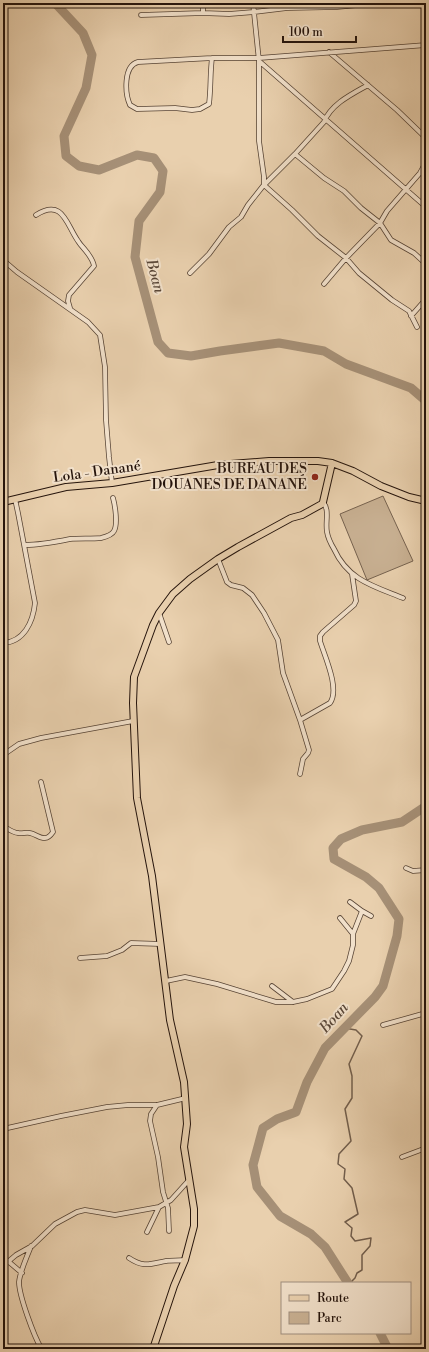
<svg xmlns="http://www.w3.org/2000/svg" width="429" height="1352" font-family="'Libre Bodoni',serif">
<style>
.green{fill:#c8b092;stroke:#76624f}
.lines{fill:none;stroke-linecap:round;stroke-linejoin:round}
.stream{stroke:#725e4c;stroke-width:1.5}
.river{stroke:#a69077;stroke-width:9}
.street-casing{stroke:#564334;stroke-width:5.5}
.primary-casing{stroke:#25140c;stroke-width:8}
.street{stroke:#f1e0ca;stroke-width:4}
.primary{stroke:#e9d0ae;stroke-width:6}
.poi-dot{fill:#8f2418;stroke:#f1e0ca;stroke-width:1.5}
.labels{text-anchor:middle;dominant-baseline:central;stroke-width:4;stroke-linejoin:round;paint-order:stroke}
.poi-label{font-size:14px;fill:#25140c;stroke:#f1e0ca;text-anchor:end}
.street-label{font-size:14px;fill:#25140c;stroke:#f1e0ca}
.water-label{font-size:15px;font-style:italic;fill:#594637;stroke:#f1e0ca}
</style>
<rect width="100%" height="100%" fill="#e9d0ae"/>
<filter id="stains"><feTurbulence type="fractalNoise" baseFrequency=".005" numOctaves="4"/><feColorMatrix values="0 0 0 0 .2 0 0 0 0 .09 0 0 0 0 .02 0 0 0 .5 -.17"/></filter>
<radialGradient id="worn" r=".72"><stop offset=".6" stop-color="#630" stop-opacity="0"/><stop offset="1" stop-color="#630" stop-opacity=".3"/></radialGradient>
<path class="green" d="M383,496L413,561L367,580L340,514Z"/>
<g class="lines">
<path class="stream" d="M344,1028L356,1030L362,1036L349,1064L352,1076V1098L345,1109L351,1141L339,1154L338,1164L345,1169L344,1179L352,1188L358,1214L345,1222L352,1228L351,1236L355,1241L371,1238L370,1246L362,1255V1270L357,1273L355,1278L350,1283"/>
<path class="river" d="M55,3L83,33L92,55L86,88L64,136L66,156L79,166L99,170L137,155L154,158L163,171L160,192L139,221L135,257L158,342L168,353L191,356L220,351L279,343L324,351L346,364L411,388L426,401
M348,1283L325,1247L311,1234L280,1216L257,1187L253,1165L263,1128L277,1119L296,1112L307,1082L325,1048L375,997L383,986L397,936L399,919L379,888L366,877L334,859L333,848L341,839L362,830L402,822L426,806
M380,1333L388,1349"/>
<defs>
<path id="street" d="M203,3V13
M253,3L259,61V141L264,177V185L292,210L318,236L346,258L359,273L392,300L409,311L417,327
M141,15L203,13L229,14L254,12L287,8L337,7L378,3
M329,52L397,110L426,138
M212,58C210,73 211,88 209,104L200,109L192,110L175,108L137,109L130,105C125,94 123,66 138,62L212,58H259L426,45
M259,61L426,207
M368,85C352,94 331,104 324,122L295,154L324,178L344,191L361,208L380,223L391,240L414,253L426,264
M36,215C63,198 66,224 78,241C83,249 92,255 94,266L69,295L68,301L70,308
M3,260L17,272L88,322L100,335L105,367L106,420L109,457L112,483
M190,273L209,254L229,227L241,217L248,205L263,186L295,154
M324,284L346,258L380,223L387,211L420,173L426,162
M411,316L426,299
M323,502C330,510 325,522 327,532C328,538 331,544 334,549C348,580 373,586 403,598
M25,545C40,545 55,542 70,539C80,538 91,539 101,538C105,537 112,535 114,531C118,524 115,505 113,498
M218,559L227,582L231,585L243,588L252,595L264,613L278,640L283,673L300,720L309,750L308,753L303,759L300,774
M159,613L169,642
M3,643C24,642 33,622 35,603L18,513L15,499
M300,720L330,703C340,689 325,657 320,641V636L323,632L354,605L356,601L352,574
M3,755L19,744L41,738L133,721
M3,826C7,828 13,833 18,833C22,834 26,832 30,833C39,835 45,844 53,832L41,782
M406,868L413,871L426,870
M350,902L362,911L371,916
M353,934L362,911
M80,958L107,956L122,950L131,943L161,944
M166,981L185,977L217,984L276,1002H293L307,999L332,989L344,971L349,961L353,945V934L340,918
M272,986L293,1002
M383,1025L426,1013
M157,1105L151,1114L150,1121L158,1157L163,1192L168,1208L169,1231
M3,1129L61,1116L107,1107L128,1105H157L186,1098
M402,1157L426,1148
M147,1232L159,1207L171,1200L189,1180
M31,1246C27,1257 20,1271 19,1282C19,1296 34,1336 41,1348
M129,1258C144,1268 150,1264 166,1261C172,1260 179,1261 185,1260
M9,1262L22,1273
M3,1266L16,1255L32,1246L55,1224L77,1212L85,1210L115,1215L159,1207"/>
<path id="primary" d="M3,502L66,487L112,483L218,465L269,461H318L332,463L353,471L381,486L409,497L426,501
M153,1349L174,1286L185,1260L194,1226V1209L184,1147L187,1124L184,1082L170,1020L152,876L137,798L133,703L134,677L153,625L159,613L173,594L190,579L218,559L238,547L291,518L302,515L322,504L323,502L332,463"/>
</defs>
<use href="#street" class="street-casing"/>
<use href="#primary" class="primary-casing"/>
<use href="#street" class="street"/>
<use href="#primary" class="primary"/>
</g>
<circle class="poi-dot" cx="315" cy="477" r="4"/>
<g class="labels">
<g class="poi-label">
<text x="307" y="469">BUREAU DES<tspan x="307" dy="16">DOUANES DE DANANÉ</tspan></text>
</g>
<g class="street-label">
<text transform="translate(97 472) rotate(-8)">Lola - Danané</text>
</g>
<g class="water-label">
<text transform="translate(155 276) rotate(75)">Boan</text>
<text transform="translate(334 1018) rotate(-48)">Boan</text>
</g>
</g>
<rect width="429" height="1352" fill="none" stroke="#e9d0ae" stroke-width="16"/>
<rect x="4" y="4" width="421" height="1344" fill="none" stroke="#25140c" stroke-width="2"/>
<rect x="8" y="8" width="413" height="1336" fill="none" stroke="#25140c"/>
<rect x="281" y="1282" width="130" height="52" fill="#f1e0ca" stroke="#9f8e7e"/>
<rect x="289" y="1295" width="20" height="6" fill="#e9d0ae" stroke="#9f8e7e"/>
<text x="317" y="1302" font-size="12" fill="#25140c">Route</text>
<rect x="289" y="1312" width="20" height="12" fill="#c8b092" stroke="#9f8e7e"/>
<text x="317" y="1322" font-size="12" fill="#25140c">Parc</text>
<path d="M283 36v6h73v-6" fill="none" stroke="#25140c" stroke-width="2"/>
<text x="289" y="36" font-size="12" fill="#25140c" stroke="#f1e0ca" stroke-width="3" paint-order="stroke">100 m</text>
<rect width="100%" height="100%" filter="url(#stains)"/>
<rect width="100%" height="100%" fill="url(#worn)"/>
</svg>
